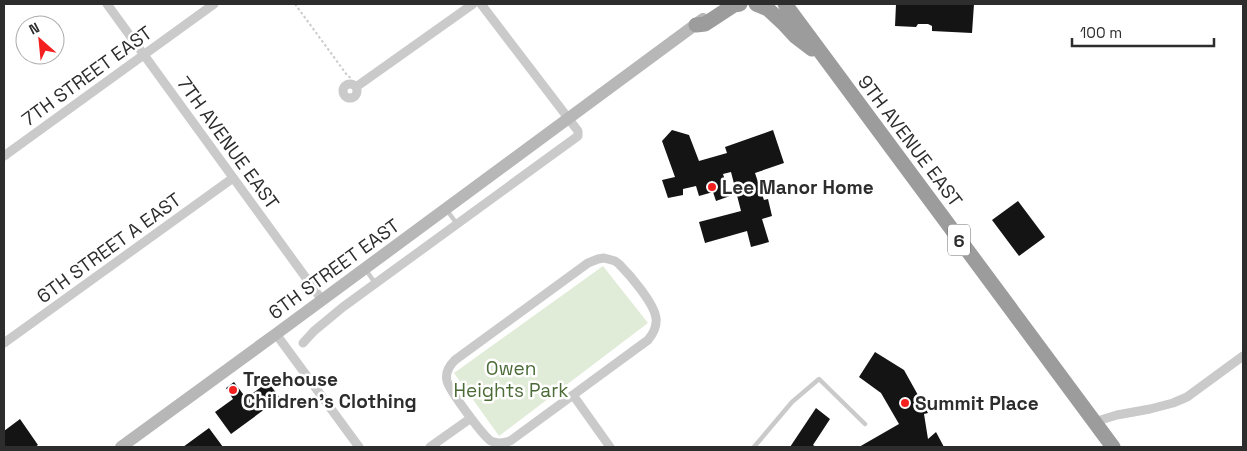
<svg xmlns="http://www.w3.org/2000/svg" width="1247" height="451" font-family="'Space Grotesk',sans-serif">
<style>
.green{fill:#e1ecd8}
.building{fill:#141414}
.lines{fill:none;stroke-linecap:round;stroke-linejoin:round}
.path{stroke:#cacaca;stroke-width:2;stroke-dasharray:2.5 2.5;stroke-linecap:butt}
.service{stroke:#cacaca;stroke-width:4.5}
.minor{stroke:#cacaca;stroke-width:9}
.secondary{stroke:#b7b7b7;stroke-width:12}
.trunk{stroke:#9c9c9c;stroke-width:15}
.poi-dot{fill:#f3201f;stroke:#fff;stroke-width:2}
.labels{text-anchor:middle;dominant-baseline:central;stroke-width:5;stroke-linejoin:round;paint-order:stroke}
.shield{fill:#fff;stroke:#6c6c6c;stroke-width:1}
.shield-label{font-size:18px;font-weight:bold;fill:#2d2d2d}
.street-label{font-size:19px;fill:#2d2d2d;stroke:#fff}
.poi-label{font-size:19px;font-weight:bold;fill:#2d2d2d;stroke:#fff;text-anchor:start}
.park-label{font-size:19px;fill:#4b6b37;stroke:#fff}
</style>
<rect width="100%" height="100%" fill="#fff"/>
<path class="green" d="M603,266L648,323L499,436L454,373Z"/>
<path class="building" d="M896,4H974L972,33L932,31V26L928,24H918L916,27L895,26Z
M672,130L689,135L699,161L727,153L725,147L773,130L784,163L755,173L764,200L768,199L772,216L762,219L769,242L751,247L747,231L705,243L699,222L741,211L731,172L723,174L730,196L716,201L713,192L699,196L696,186L683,189V195L668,198L662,180L675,177L662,141Z
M1018,201L1045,237L1019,256L992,220Z
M875,352L904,370L928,413L924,414L928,439L936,432L944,447H859L899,424L881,393L859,377Z
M234,382L246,398L268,382L280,398L231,434L215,412L233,399L226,388Z
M816,408L830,419L813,445L816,447H790Z
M20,419L38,445L35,447H4V431Z
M209,428L223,447H183Z"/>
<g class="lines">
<path class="path" d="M295,4L347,75L352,79"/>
<path class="service" d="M446,209L457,224
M366,270L375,283
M754,447L792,402L819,379L865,424"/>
<path class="minor" d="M107,4L322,300
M343 91a7 7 0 1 1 14 0a7 7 0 1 1-14 0Z
M356,87L473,4
M4,156L214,4
M604,258L615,261L619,264C630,275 654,303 656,318C657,326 653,334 648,340L510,441C504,443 497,444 491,441C483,436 449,390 447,381C445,373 449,366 455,360L588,263L598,259Z
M276,334L359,447
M4,343L233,178
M303,343L314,331L343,307L578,136V131L481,4
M573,395L610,447
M1094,422L1117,415L1150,409L1173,403L1187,397L1243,356
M430,447L471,418"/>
<path class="secondary" d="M121,447L276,334L703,19"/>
<path class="trunk" d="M756,4L768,9L783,23L795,36L812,49
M785,4L1113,447
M696,25L705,24L734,5L740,4"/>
</g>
<g class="poi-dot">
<circle cx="712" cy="187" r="5"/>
<circle cx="233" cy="390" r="5"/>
<circle cx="905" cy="403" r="5"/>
</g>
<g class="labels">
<rect class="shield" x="948" y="224.5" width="22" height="31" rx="4"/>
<g class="shield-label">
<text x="959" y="240">6</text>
</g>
<g class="street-label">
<text transform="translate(87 76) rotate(-36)">7TH STREET EAST</text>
<text transform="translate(910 141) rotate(53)">9TH AVENUE EAST</text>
<text transform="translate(228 143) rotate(54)">7TH AVENUE EAST</text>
<text transform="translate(109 248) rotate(-36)">6TH STREET A EAST</text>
<text transform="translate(334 269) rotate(-36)">6TH STREET EAST</text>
</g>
<g class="poi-label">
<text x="722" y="187">Lee Manor Home</text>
<text x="243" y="379">Treehouse<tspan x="243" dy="22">Children's Clothing</tspan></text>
<text x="915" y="403">Summit Place</text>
</g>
<g class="park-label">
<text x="511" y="368">Owen<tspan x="511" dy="22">Heights Park</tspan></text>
</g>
</g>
<rect width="1247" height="451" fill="none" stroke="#2d2d2d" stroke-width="10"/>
<g transform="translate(40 40) rotate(333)"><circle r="24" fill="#ffffff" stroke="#ababab"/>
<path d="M0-4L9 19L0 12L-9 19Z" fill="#f3201f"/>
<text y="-8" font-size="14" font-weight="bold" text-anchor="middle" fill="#2d2d2d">N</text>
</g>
<path d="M1072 38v8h142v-8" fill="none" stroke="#2d2d2d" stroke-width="2.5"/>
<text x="1080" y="38" font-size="15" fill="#2d2d2d" stroke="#ffffff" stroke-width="4" paint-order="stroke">100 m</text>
</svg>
